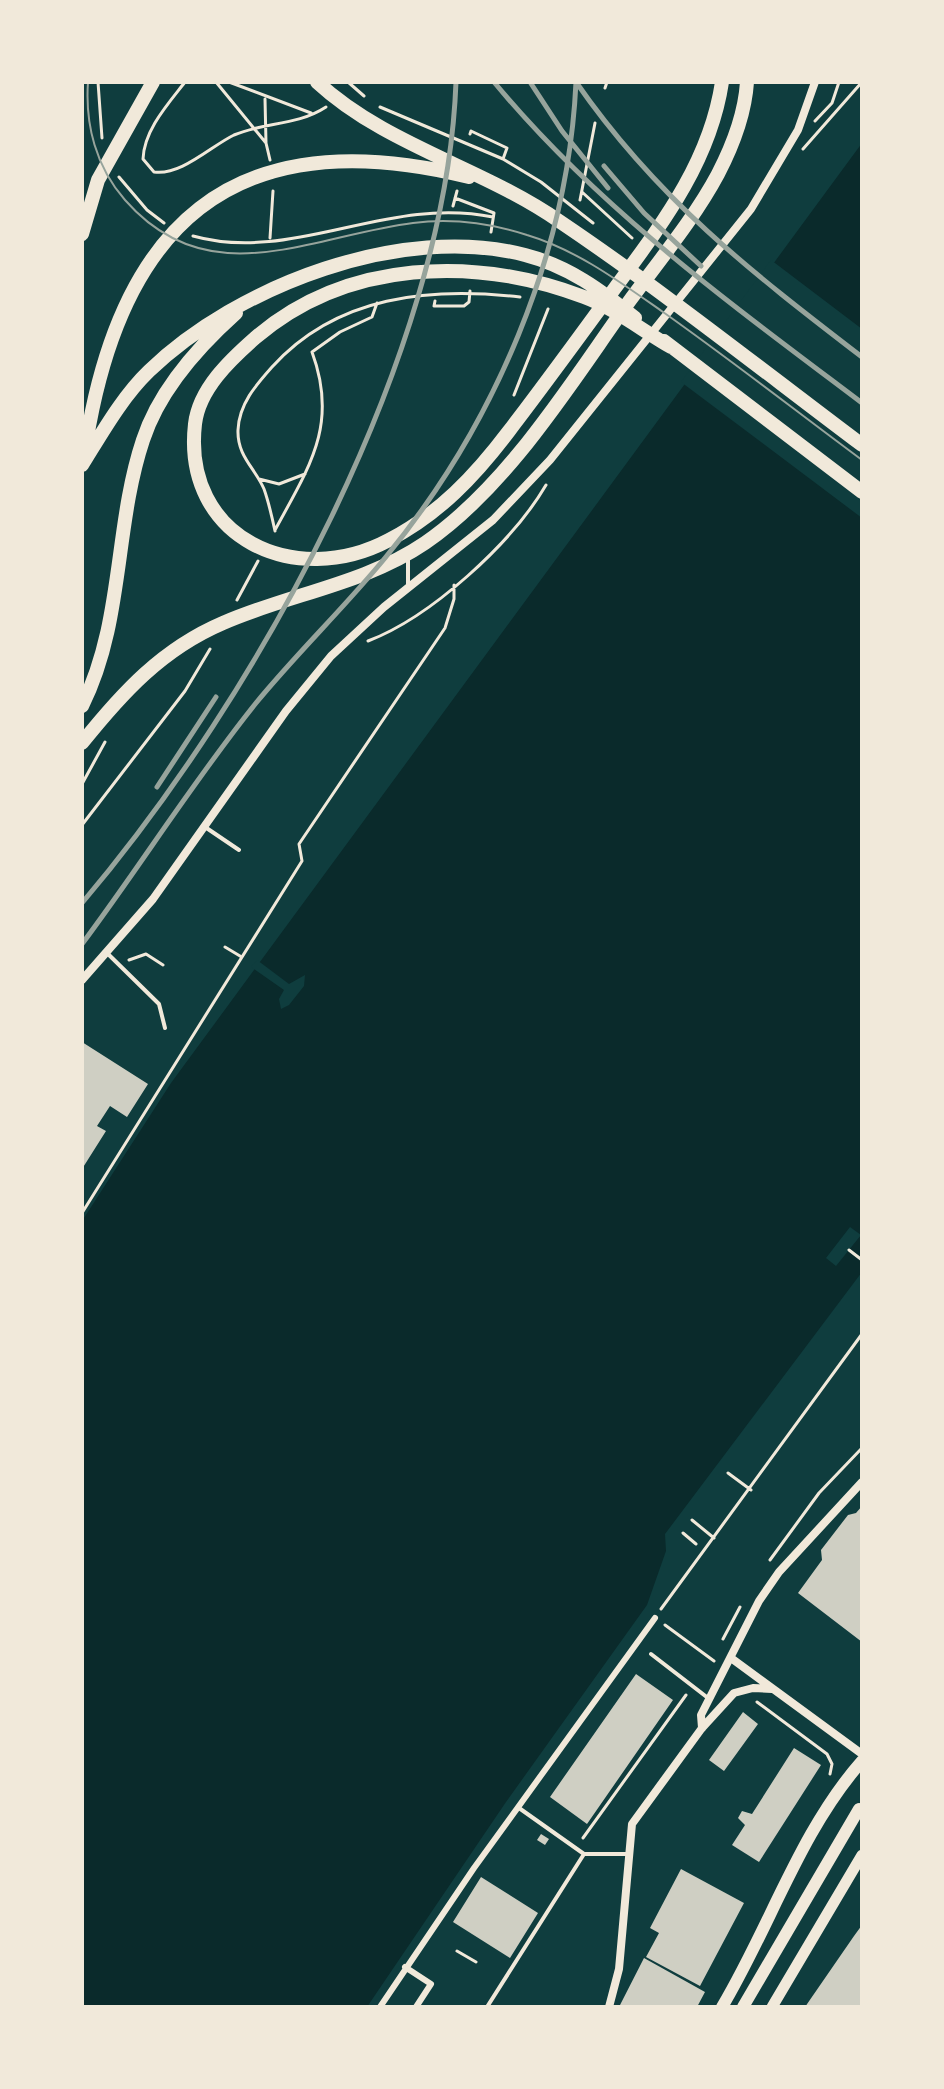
<svg xmlns="http://www.w3.org/2000/svg" width="944" height="2089" font-family="'Zilla Slab',serif">
<style>
.water{fill:#0a2a2b}
.pier{fill:#0f3d3e}
.building{fill:#cfcfc3}
.lines{fill:none;stroke-linecap:round;stroke-linejoin:round}
.path{stroke:#f1e9da;stroke-width:3}
.service{stroke:#f1e9da;stroke-width:4}
.pedestrian{stroke:#f1e9da;stroke-width:6}
.minor{stroke:#f1e9da;stroke-width:8}
.tertiary{stroke:#f1e9da;stroke-width:11}
.secondary{stroke:#f1e9da;stroke-width:12}
.primary{stroke:#f1e9da;stroke-width:14}
.trunk{stroke:#f1e9da;stroke-width:14}
.tram{stroke:#97a49c;stroke-width:2}
.rail{stroke:#97a49c;stroke-width:5}
</style>
<rect width="100%" height="100%" fill="#0f3d3e"/>
<path class="water" d="M862,143V1272L665,1534L666,1551L647,1605L506,1802L367,2007H82V1221L171,1083Z"/>
<path class="pier" d="M771,260L862,329V518L681,382Z
M257,960L289,984L305,975L304,986L289,1005L281,1009L279,999L284,990L251,967Z
M850,1227L861,1235L836,1266L826,1258Z"/>
<path class="building" d="M82,1042L148,1084L127,1117L110,1106L97,1126L106,1131L82,1169Z
M862,1506V1642L798,1593L822,1560L821,1550L848,1515L856,1513Z
M636,1674L673,1700L587,1824L550,1797Z
M743,1712L758,1724L724,1771L709,1760Z
M794,1748L821,1765L759,1862L732,1845L745,1825L738,1818L742,1811L752,1814Z
M541,1834L549,1839L545,1845L537,1840Z
M681,1869L744,1903L700,1986L646,1957L659,1933L650,1928Z
M481,1877L538,1913L510,1958L453,1922Z
M862,1925V2007H805L854,1936Z
M644,1958L705,1992L697,2007H619Z"/>
<g class="lines">
<path class="path" d="M98,82L102,138
M185,82C168,104 144,130 143,159L154,172C181,176 211,146 234,135C264,122 297,126 326,107
M216,82L266,143L270,160
M229,82L311,113
M348,82L364,96
M605,88L607,82
M265,99L266,143
M380,107L503,159L541,182L593,223
M815,121L832,103L839,82
M470,134L471,131L507,148L503,159
M803,149L862,82
M119,177L147,210L164,223
M582,192L632,238
M455,198L494,213L491,232
M580,200L595,123
M453,206L457,191
M193,236C293,264 387,195 493,217
M270,238L273,191
M435,301L434,306H464L469,302L470,291
M514,395L548,309
M259,479L279,484L305,474
M275,530C309,467 339,425 312,352L340,332L372,317L377,303
M275,531C272,517 269,503 264,489C255,468 237,456 238,430C239,404 256,385 272,367C337,295 430,287 520,297
M237,600L258,561
M368,641C431,617 512,543 546,485
M82,784L105,742
M82,825L185,691L210,649
M225,947L240,956
M129,960L146,954L163,965
M82,1213L302,861L299,844L445,628L454,599V585
M849,1250L862,1260
M728,1473L751,1490
M692,1520L714,1538
M683,1533L696,1544
M770,1560L819,1493L862,1448
M661,1609L862,1334
M665,1625L714,1661
M723,1639L740,1607
M757,1702L827,1754L832,1764L830,1774
M583,1838L686,1695
M457,1951L476,1962"/>
<path class="service" d="M408,560V587
M205,827L239,850
M107,953L159,1004L165,1028
M651,1654L708,1698
M519,1808L584,1854
M487,2007L584,1854H627"/>
<path class="pedestrian" d="M405,1967L431,1984L416,2007
M380,2007L474,1868L655,1618"/>
<path class="minor" d="M82,980L153,899L286,711L331,656L384,607L493,520L550,460L751,209L798,130L815,82
M731,1658L862,1754
M702,1728L701,1715L759,1601L779,1572L862,1482
M609,2007L619,1969L632,1824L702,1728L734,1693L753,1688L772,1689"/>
<path class="tertiary" d="M772,2007L862,1855"/>
<path class="secondary" d="M722,2007C770,1927 800,1831 862,1761
M743,2007L859,1809"/>
<path class="primary" d="M82,234L98,180L153,82
M82,743C122,693 162,649 223,623C289,594 365,584 425,543C508,486 570,384 628,303C658,262 694,219 718,174C732,147 745,113 747,82"/>
<path class="trunk" d="M317,82C385,145 483,168 559,221C663,291 762,370 862,445
M664,341L862,492
M671,347C643,331 614,308 584,297C475,256 347,259 255,338C230,360 199,389 195,424C182,538 295,590 389,540C439,514 475,476 509,431C545,384 580,336 615,288C662,224 710,162 722,82
M84,457C117,226 231,118 469,177
M82,465C102,433 122,397 149,371C238,285 403,223 525,255C568,266 601,290 635,318
M82,706C124,622 114,527 143,440C159,391 198,347 236,313"/>
<path class="tram" d="M88,82C85,125 96,167 125,200C209,296 310,236 413,223C452,218 490,223 527,235C577,250 620,282 663,312C731,360 796,411 862,460"/>
<path class="rail" d="M494,82C599,209 731,304 862,403
M530,82L562,131L608,188
M576,82C657,199 750,271 862,357
M604,166L644,213L701,266
M157,787L216,697
M82,903C257,697 446,356 456,82
M82,944C141,865 194,780 256,703C297,653 344,608 385,558C494,426 568,254 576,82"/>
</g>
<rect width="944" height="2089" fill="none" stroke="#f1e9da" stroke-width="168"/>
</svg>
